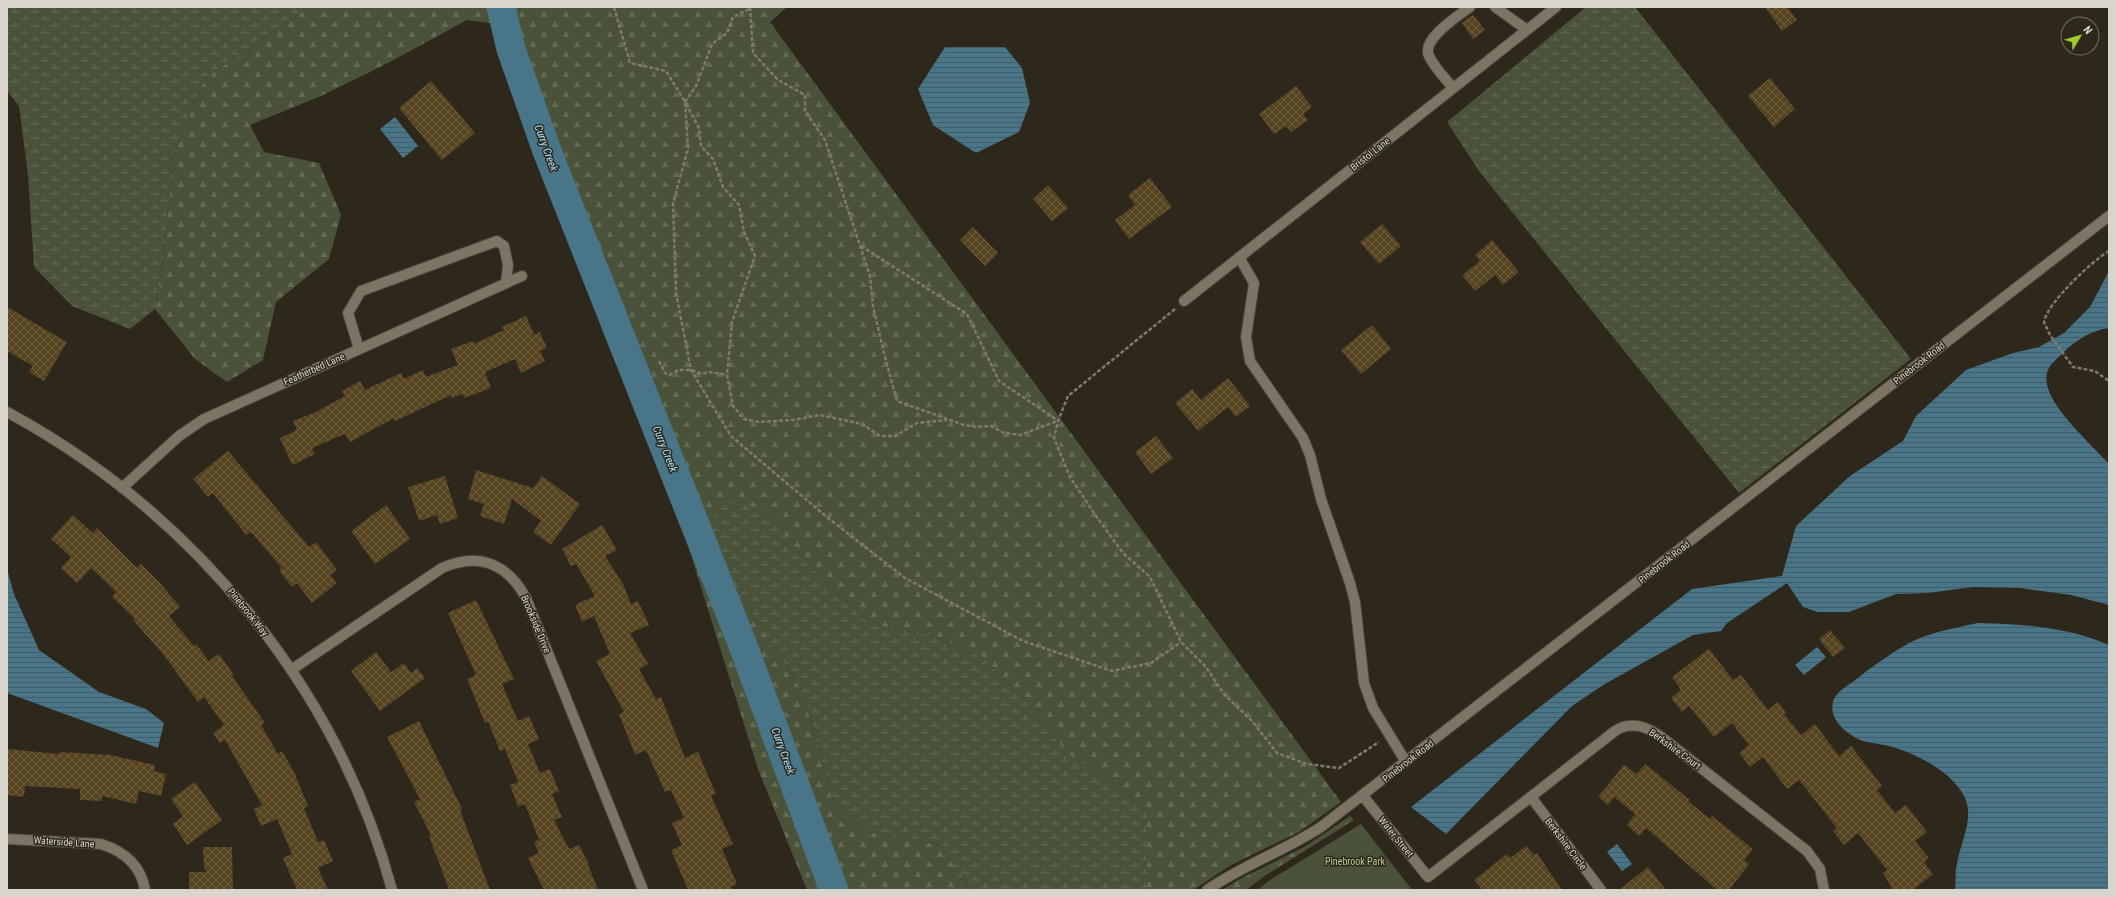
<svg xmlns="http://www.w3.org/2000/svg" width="2116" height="897" font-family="'Roboto Condensed',sans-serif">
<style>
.forest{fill:url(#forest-firs)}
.wetland{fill:url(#wetland-marsh)}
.park{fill:#4a533a}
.water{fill:url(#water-rules)}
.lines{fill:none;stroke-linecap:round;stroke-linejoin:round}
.river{stroke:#497588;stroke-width:29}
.building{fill:url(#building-cross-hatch)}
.minor-casing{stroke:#494339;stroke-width:12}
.path{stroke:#7f796f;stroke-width:2.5;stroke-dasharray:4 2;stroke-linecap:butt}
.minor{stroke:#7d7466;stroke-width:10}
.labels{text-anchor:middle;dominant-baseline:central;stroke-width:3;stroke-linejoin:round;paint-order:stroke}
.street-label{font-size:10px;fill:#d9d5cd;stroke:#2e271b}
.park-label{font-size:10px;fill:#b7cd8f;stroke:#2e271b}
.water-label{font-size:11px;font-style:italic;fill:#a6e1fb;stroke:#2e271b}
</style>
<defs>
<pattern id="forest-firs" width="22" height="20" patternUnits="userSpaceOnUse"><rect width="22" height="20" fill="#4a533a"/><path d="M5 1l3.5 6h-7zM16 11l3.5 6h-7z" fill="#646b55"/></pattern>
<pattern id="wetland-marsh" width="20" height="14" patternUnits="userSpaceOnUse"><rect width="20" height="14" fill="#4a533a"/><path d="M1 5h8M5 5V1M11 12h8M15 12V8" fill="none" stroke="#646b55"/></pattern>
<pattern id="water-rules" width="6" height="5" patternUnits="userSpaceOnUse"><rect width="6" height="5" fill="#497588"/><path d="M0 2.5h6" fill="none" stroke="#455d67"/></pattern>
<pattern id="building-cross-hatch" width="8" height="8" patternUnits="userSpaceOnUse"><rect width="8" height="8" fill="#564320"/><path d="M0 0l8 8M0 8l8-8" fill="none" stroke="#6e5d3f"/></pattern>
</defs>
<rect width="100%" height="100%" fill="#2e271b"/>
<path class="forest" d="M309,7H787L770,22L1341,802L1299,832L1231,865L1193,890H1145L1147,887V811L1108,779L1069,755L1025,701L984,658L933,636L870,624L812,568L764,509L744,601L803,692L834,805L869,832L940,845L972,890H807L758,769L654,437L490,23L467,20L388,63L321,96L250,125L264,152L319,163L341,215L329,259L276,302L263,360L227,382L195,359L155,309L164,253L173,156L205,78Z
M1350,816L1354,820L1266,875L1246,890H1222L1238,880L1306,846Z"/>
<path class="wetland" d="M7,7H309L205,78L173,156L164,253L155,309L130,329L72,306L34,267L28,175L19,106L7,91Z
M1586,7H1635L1911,359L1739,493L1479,171L1447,122Z
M724,500L764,509L812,568L870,624L933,636L984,658L1025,701L1069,755L1108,779L1147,811V887L1145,890H972L940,845L869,832L834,805L803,692L744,601L705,535Z"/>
<path class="park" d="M1361,824L1412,890H1257L1270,880Z"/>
<path class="water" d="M945,47H1005L1022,68L1030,103L1019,132L976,153L933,125L918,89Z
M395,117L418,146L403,158L380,129Z
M2109,271V328C2092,330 2076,340 2064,352C2058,358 2049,364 2047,373C2040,401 2092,444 2109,464V605L2071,595L2020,588L1973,587L1928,593L1896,594L1849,612H1818L1803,607L1787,583L1727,623L1721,631L1693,635L1603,685L1572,706L1446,834L1411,807L1692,589L1782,576L1796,526L1850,476L1903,441L1916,416L1966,370L2013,353L2039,347L2064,333L2090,307Z
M7,569L14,594L39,650L99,692L146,709L164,723L158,748L7,693Z
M1978,623C2023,624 2068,627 2109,645V890H1955C1956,881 1955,872 1957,863C1961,841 1975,817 1964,796C1951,771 1918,755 1893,747C1883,744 1873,744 1863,741C1847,735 1826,718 1834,699C1838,691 1847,686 1854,681C1871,667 1890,654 1909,643C1930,632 1955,628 1978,623Z
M1817,647L1826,657L1804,675L1795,665Z
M1617,844L1632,864L1622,871L1607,852Z"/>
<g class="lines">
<path class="river" d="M501,7L511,49L547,151L742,643L834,890"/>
</g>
<path class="building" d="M1765,7H1787L1797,20L1782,31Z
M1473,15L1485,30L1473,39L1462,23Z
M1770,78L1795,109L1774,127L1748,96Z
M431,81L475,133L442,160L399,108Z
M1296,86L1312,107L1303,114L1308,120L1291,132L1286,126L1274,134L1259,114Z
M1150,178L1172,207L1129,239L1115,220L1135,205L1128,195Z
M1048,185L1068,208L1052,221L1033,199Z
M1382,224L1401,246L1379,264L1360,242Z
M973,227L998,253L985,266L960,240Z
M1492,240L1519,272L1503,285L1495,275L1475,291L1462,275L1480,261L1475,255Z
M7,307L67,342L44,381L29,372L33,366L7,351Z
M526,316L534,335L540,332L547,348L540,351L545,361L521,373L515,359L485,372L491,388L464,398L463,394L452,398L451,395L395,421L394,418L350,442L345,434L312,448L315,454L292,465L280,438L297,430L293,421L314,413L345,396L342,391L360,381L365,390L401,373L404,379L423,370L426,377L458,365L451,349L473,341L474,344L504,330L502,327Z
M1372,325L1391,349L1361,374L1341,350Z
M1228,378L1250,406L1236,417L1228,407L1198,431L1175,403L1192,389L1201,400Z
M1156,436L1173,458L1151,474L1135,452Z
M228,451L309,547L316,542L337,570L330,575L337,583L312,603L297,583L292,587L279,570L282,568L251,532L246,535L213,493L208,497L193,479Z
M476,470L533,488L542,476L580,504L551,545L533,532L541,521L512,499L504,524L480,516L484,504L468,499Z
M445,476L458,518L440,524L437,515L419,521L408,487Z
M386,505L410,539L375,564L351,531Z
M73,515L93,533L97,528L137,568L141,564L161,584L180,607L169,616L194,646L196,644L209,661L219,654L234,675L232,676L265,723L261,725L278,754L282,751L294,772L308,806L304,808L318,842L324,840L333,861L318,868L328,890H297L283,858L292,854L277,819L261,826L254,809L262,805L225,740L220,743L213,733L224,725L204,697L198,702L163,654L133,620L135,619L112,597L116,592L91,568L77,583L61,568L71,557L51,539Z
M602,525L617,550L605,556L623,584L631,604L638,601L649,625L630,633L648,664L639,669L656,699L661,697L685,758L698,752L716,794L711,796L733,844L722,849L737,884L731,886L732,890H688L671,850L682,845L672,823L684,818L671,790L665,792L646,750L635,755L619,714L624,712L596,661L610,654L594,616L582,622L575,605L595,596L576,564L571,566L562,549Z
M476,600L514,679L502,684L518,721L529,716L539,739L528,744L540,773L550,769L559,791L552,794L562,817L554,820L569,849L579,845L589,864L588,865L598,890H544L528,858L539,853L534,842L539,840L525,804L518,807L510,785L518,782L505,749L500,751L488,721L485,723L467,679L476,675L448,613Z
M1830,630L1845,648L1833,657L1819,639Z
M1709,649L1733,680L1741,675L1768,710L1778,702L1786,713L1784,714L1801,735L1815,724L1839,756L1851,746L1882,786L1877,790L1895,813L1906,805L1927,832L1915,841L1929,858L1924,862L1933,874L1913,890H1893L1883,873L1887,870L1858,833L1844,845L1833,831L1837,828L1799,780L1787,789L1763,757L1750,767L1739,753L1749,745L1732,723L1714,737L1689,706L1682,712L1671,698L1681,690L1672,677Z
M376,652L391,672L404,663L411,673L417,668L425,678L380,711L351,671Z
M419,721L462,809L460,810L490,890H449L429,836L431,835L414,802L420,799L387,737Z
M7,749L59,754V752L110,755L155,765L154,771L166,774L161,796L139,791L136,804L102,796V801L80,800V789L25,786L24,797L7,795Z
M1645,764L1690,800L1688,801L1710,819L1712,816L1753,849L1744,860L1749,864L1729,890H1717L1646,828L1639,836L1627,825L1635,814L1614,797L1608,805L1598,797L1624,765L1637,774Z
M195,782L222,820L187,845L173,824L183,816L171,799Z
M1526,846L1534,855L1537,853L1562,890H1482L1474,880L1507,854L1510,858Z
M203,847H232L233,890H189V872H207L204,867Z
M1648,867L1666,890H1619Z"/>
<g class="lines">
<defs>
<path id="minor" d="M1495,7L1527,30
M1453,88C1445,78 1434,67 1429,56C1421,39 1458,16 1470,7
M1239,257L1254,283L1246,337L1250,361L1303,438L1310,455L1321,499L1350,583L1355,602L1364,683L1373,708L1406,762
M1184,301L1556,7
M359,349L348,313L361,291L497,241L504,246L508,265L506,283
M7,412C192,512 337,686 392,890
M122,488L179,436L204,419L522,276
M291,670L442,568C478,552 507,563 526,598L643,890
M1363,796L1428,877L1615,731C1630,721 1646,726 1660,736L1807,851L1820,869L1824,890
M1531,797L1601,890
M7,839L101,844C123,851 141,865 145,890
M1207,890C1243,865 1284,851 1321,827L2109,216"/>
</defs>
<use href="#minor" class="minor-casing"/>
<path class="path" d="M614,7L630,63L666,71L685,102L688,148L673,204L676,293L691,370L731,436L828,518L905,578L1023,641L1112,671L1151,663L1181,642
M750,7L753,53L778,80L805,95V111L825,140L870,276L873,306L884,353L897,401L964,425L976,427L991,426L1004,433L1020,435L1057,421
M749,9L733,17L727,33L712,44L696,86L685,102L699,128L701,146L713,159L723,187L739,205L744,232L755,256L732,322L727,375L733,406L744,419L759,422L793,420L820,415L862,424L880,436H895L917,423L947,420
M861,246L967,314L999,381L1057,420
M2109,251C2092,261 2047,303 2044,322L2050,335L2073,367L2095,371L2109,381
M1175,309L1068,396L1058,421L1054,438L1070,477L1096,516L1123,553L1150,577L1181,642L1206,667L1224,694L1253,722L1277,753L1307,764L1339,768L1379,742
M659,361L665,373L670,375L678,370H691L702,374L709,372L727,375"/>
<use href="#minor" class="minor"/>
</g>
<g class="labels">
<g class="street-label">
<text transform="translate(1370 154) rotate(-38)">Bristol Lane</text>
<text transform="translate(1919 363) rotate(-38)">Pinebrook Road</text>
<text transform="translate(314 369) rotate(-24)">Featherbed Lane</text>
<text transform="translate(1664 562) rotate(-38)">Pinebrook Road</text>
<text transform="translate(248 612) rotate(51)">Pinebrook Way</text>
<text transform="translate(536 624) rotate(67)">Brookside Drive</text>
<text transform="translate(1675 749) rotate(36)">Berkshire Court</text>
<text transform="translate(1408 761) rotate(-38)">Pinebrook Road</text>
<text transform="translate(1396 837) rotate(51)">Water Street</text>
<text transform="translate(64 842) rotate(4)">Waterside Lane</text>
<text transform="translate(1566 844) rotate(53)">Berkshire Circle</text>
</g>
<g class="park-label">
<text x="1355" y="861">Pinebrook Park</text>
</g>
<g class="water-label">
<text transform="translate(546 148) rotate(70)">Curry Creek</text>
<text transform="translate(665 449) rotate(68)">Curry Creek</text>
<text transform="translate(783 751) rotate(70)">Curry Creek</text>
</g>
</g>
<rect width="2116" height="897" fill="none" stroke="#d9d5cd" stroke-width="16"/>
<g transform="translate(2080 36) rotate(52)"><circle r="19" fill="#2e271b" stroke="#726d62"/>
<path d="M0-3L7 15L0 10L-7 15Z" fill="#a1c929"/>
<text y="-6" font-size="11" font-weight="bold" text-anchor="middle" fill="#d9d5cd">N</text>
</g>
</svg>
